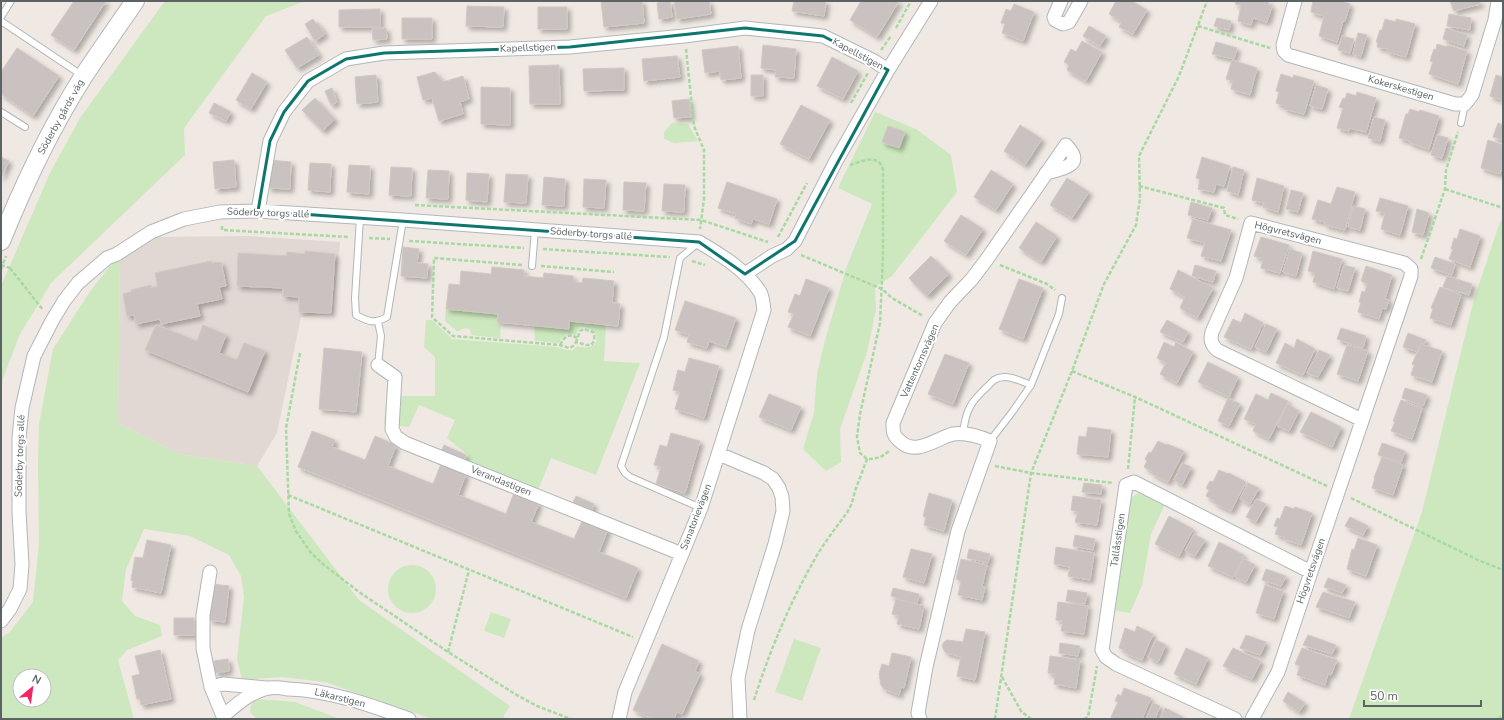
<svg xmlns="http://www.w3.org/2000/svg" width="1504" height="720" font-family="'Nunito Sans',sans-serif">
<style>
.education{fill:#e1d8d4}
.green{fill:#cde8be;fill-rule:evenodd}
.building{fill:#cac2c0;stroke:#d4c7c1;filter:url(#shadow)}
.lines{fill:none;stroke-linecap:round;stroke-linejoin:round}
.lane-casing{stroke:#b1b7b9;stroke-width:8}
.street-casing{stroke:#b1b7b9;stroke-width:15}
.secondary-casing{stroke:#b0b7b9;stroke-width:20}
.path{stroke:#a7daa0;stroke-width:2.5;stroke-dasharray:4 2;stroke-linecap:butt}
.lane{stroke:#fff;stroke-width:6}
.street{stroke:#fff;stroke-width:13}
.secondary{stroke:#fff;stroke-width:18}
.path-bridge{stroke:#a7daa0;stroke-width:2.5;stroke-dasharray:4 2;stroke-linecap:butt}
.marked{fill:none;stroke:#0f766e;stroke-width:3;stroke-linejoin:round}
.labels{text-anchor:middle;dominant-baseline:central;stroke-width:4;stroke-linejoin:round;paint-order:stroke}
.street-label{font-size:10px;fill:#5b6364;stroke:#fff}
</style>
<defs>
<filter id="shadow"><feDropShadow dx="3.5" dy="3.5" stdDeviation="2" flood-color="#0004"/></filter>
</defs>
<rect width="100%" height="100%" fill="#efe8e3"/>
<path class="education" d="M248,236L340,242L333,314L301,317L277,433L257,466L178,454L118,423L120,257L154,237Z"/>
<path class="green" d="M165,1H305L266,16L184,128L185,155L51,283L19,336L1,384V286L50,173L80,118Z
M875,112L916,129L951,155L957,192L892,276L875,287L876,310L867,352L840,429L841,462L826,471L803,449L814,413L817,374L825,340L847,266L872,204L838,188Z
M672,123L688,124L698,141L674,143L664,139V132Z
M1503,217V719H1349L1422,512L1474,299L1500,222Z
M120,257L118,423L178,454L257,466L359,600L510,706L504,715V719H433L325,682L282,677L242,680L237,659L244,597L241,576L229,555L190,536L144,529L126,569L122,601L135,616L160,625L162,636L127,650L118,660L134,719H1V638L10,632L33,602L39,544L38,464L39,424L53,349L89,293L109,267ZM20,676H44V700H20Z
M446,309L498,314L497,322H501L500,338L471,335L470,329C464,327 462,329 458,332L445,321Z
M426,320H432L452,339L557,347L566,350H573L577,346C580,347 585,348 589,347C603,344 597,326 580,327L576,335L567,334L562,338L559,343L535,341L534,325L568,329L569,321L606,324L604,361L640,363L596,475L551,458L536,495L462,466L468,455L447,438L455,420L419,405L409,427L384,424L387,391L394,392L395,396H435V357L424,347Z
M1139,493L1164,506L1151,534L1142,585L1130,613L1113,610L1128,499Z
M388 589a24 24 0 1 1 48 0a24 24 0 1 1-48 0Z
M491,612L511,619L504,638L484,631Z
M794,639L821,648L802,701L775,692Z
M257,699L295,702L340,719H257L250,712L251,704Z"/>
<path class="building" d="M74,1H106L74,50L51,35Z
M601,1H642L644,23L604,27Z
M670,1L672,17L659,19L657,3Z
M674,1H709L711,14L677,19Z
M794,1H826L824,16L792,11Z
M861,1H899L877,37L850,20Z
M1116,1H1132L1147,10L1133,34L1119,27L1122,22L1109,14Z
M1236,1H1269L1268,5L1272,6L1267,22L1253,18L1251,25L1238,21L1241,5L1235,4Z
M1313,1H1341L1350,4L1345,21H1343L1337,42L1319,36L1324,16L1311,12Z
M1450,1H1480V4L1454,11Z
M1014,4L1034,12L1023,41L1002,33L1005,24L1001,23L1006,9L1011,11Z
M467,6L504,7L503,27L466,26Z
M538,7H567V29H538Z
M380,9V27H339V10Z
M1449,14L1471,18L1470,30L1447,26Z
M402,18H432V39H402Z
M1217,18L1231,21L1229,30L1214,26Z
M313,19L316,24L318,23L325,34L315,41L305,24Z
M1385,19L1396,22V19L1415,24L1406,57L1387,52L1388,49L1377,47L1378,42H1376L1380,30H1382Z
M1089,26L1106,36L1100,46L1083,36Z
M386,28L387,39L373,40L372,29Z
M1446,28L1467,35L1464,46L1443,39Z
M1358,33L1367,35L1361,56L1353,54Z
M1342,36L1354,39L1350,53L1338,50Z
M307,37L319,55L297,68L285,50Z
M1082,41L1102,52L1086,81L1067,70L1069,65L1064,62L1071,49L1076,52Z
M1216,42L1237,48L1234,59L1212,54Z
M1437,44L1447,47V45L1467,51L1458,84L1429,74L1433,62L1430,61L1434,49L1436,50Z
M763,45L796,49L794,78L775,77L776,70L761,68Z
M738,46L741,78L721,80L720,71L705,73L702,50Z
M17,48L59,76L33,116L1,94V72Z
M677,56L680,77L644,81L642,59Z
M832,57L858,71L843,99L817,86Z
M1232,60L1257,68L1250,95L1231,89L1233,81L1226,79Z
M559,65L560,104H530L529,66Z
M624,68V90L584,91L583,69Z
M435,72L443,82L463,76L469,99L460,102L463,114L439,121L432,98L423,100L417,77Z
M252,73L267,82L251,109L236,100Z
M1281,74L1293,78L1294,75L1314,81L1304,114L1284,109L1285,106L1276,103L1279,92L1276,91Z
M376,75L378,102L357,104L355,77Z
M751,75H763V96H751Z
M1496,75L1503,77V103L1501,102L1502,100L1490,96Z
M1316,85L1328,89L1322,109L1310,106Z
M481,87L510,88V125L481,124Z
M332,88L337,102L331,105L325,91Z
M1357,92L1376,98L1366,132L1349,128V131L1337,128L1343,108L1339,107L1343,98L1345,99L1347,93L1356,96Z
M315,98L335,119L323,131L302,110Z
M689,99L691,117L674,118L672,101Z
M214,103L231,112L226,121L209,113Z
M801,105L830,120L809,159L780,144Z
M1410,109L1419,112L1420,110L1439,116L1429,149L1410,143V141L1399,138L1406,114H1408Z
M1374,117L1385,120L1380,141L1368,138Z
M1498,123L1503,125V140L1493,137Z
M1020,125L1042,139L1025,165L1004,151Z
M888,126L905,132L899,148L882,142Z
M1437,135L1448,138L1442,158L1431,155Z
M1488,140L1503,145V162L1500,174L1481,168Z
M1,157L9,161L1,178Z
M1202,157L1230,166L1224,186L1216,184L1214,192L1198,189L1200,179L1196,178Z
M234,160L236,187L215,189L213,162Z
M270,160L291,162L290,189L268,188Z
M310,163L331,164L330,192L308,190Z
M349,165L370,166L369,194L347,192Z
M391,167L412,168L411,196L389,195Z
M1233,167L1244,170L1238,195L1227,191Z
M428,170L449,171L448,199L426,198Z
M991,170L1013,184L996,210L974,197Z
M467,173L489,174L487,202L466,200Z
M506,174L528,175L526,203L504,202Z
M544,177L565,179L564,206L542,205Z
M1067,178L1089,192L1072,218L1050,205Z
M1257,178L1284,186L1278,212L1263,207L1264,203L1252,200Z
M584,179L606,180L604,208L583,207Z
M624,182L646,183L644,211L623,210Z
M727,182L777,199L769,224L753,219L751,224L735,218L736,214L718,208Z
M664,184L685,185L684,212L662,211Z
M1337,187L1355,192L1345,230L1325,225V222L1312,219L1318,200L1331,204Z
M1291,190L1303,193L1298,212L1286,209Z
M1380,198L1408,206L1400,235L1381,229L1385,213L1376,211Z
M1191,202L1212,208L1208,220L1188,215Z
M1353,206L1365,209L1360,230L1348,227Z
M1417,209L1429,213L1423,235L1412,232Z
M961,215L983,229L966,255L944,241Z
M1193,219L1231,230L1221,261L1201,256L1205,243L1187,238Z
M1036,222L1057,236L1041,262L1019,248Z
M1460,229L1480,236L1470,267L1449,259L1453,249H1451L1454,238L1457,239Z
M1261,237L1289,245L1280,273L1261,268L1263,259L1254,256Z
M403,247L419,249L417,263L428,264L427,278L401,276Z
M1290,249L1302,253L1296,276L1283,272Z
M305,251L335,254L331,313L299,312V297L283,296V288L237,286L238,253L286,256L287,252L305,254Z
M1313,251L1342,259L1334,289L1313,282L1315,273L1308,271Z
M931,256L949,274L927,296L909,278Z
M1435,257L1455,264L1452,275L1431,268Z
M211,261L212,263L221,262L226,286L219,287L222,299L197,304L200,316L161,324L160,319L136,324L134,315L127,316L123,294L131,292V290L151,285V288L158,286L155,273Z
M1195,265L1216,271L1213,282L1192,276Z
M1344,265L1355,268L1348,291L1337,288Z
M1366,266L1392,275L1385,299L1389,300L1386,309L1382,308L1379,319L1358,312L1361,302H1359L1362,291L1365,292L1367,284L1361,281Z
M492,267L524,270V276L543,278L544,273L573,276L574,282L582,283L583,278L614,281L612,303L620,304L618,326L569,321V329L497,322L498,314L446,309L449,284L460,285L461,271L491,274Z
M1178,270L1213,288L1197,318L1180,308L1185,297L1170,289Z
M1447,276L1472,284L1469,295L1443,287Z
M806,279L829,288L810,336L788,327L794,314L788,312L795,294L800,296Z
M1019,279L1043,288L1023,339L999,329Z
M1440,287L1461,295L1451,325L1430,318L1433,309L1431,308Z
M685,301L736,318L726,347L709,341L707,348L687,342L689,335L675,330Z
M1245,313L1263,323L1251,349L1224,337L1233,319L1241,323Z
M1167,320L1188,332L1183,342L1160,332Z
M1266,324L1277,329L1266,352L1255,347Z
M156,325L197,341L203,325L226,335L219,353L237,360L244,343L265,351L248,392L145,350Z
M1341,328L1366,336L1363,348L1337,339Z
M1408,333L1426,340L1424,344L1421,343L1418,352L1403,347Z
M1297,339L1315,349L1303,375L1276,363L1285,343L1294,348Z
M1164,342L1174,347L1176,342L1193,352L1177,383L1160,374L1166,363L1157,358Z
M1421,344L1442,351L1432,382L1411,375L1414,365L1412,364Z
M1347,345L1368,351L1358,381L1337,374Z
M324,348L362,352L356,412L319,409Z
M1319,350L1330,355L1318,377L1307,373Z
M945,354L969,363L953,404L928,394Z
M689,358L719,366L704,418L675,409L680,392L673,390L678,370L685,372Z
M1208,362L1238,377L1229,397L1198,382Z
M1405,388L1427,395L1423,406L1402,398Z
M1271,393L1288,401L1269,439L1253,431L1256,424L1244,419L1256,394L1268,400Z
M769,394L801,407L791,430L759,417Z
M1228,398L1240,404L1229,426L1218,421Z
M1401,400L1422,408L1412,439L1391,431L1395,422L1393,421Z
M1288,404L1299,411L1289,431L1277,426Z
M1311,412L1341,427L1332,447L1300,432Z
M1088,427L1111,430L1108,457L1077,454L1079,436L1086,437Z
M312,431L335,440L332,447L365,460L375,436L396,445L388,466L433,484L441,464L466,474L458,495L506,514L514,493L539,503L531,522L574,539L583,519L608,529L599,552L638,568L626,598L298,467Z
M671,433L700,441L685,493L656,484L661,467L654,465L660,445L667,447Z
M1158,441L1166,445L1167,444L1184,451L1168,482L1152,474L1153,472L1144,467L1147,461L1145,459L1149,452L1151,453Z
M1382,443L1405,451L1401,462L1378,455Z
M444,445L466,455L461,468L438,458Z
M1382,457L1403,465L1393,495L1372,488L1375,478H1374Z
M1182,463L1191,467L1182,485L1174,480Z
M1219,470L1228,474L1229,473L1246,482L1231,511L1214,503L1215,501L1206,496L1209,490L1206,488L1210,481L1213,482Z
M1084,483L1102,485L1101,494L1082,492Z
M1248,483L1259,488L1250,504L1240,499Z
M929,493L952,500L944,531L924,525L926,517L923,516Z
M576,496L594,504L590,515L571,507Z
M1073,496L1101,500L1097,525L1075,522L1078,512L1071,510Z
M1256,499L1266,504L1256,522L1246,517Z
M1285,506L1294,509L1295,507L1312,513L1301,545L1284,539V537L1275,534L1278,527L1274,526L1277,518L1280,519Z
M1169,516L1193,529L1179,556L1155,544Z
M1350,517L1368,526L1363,535L1345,526Z
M1194,534L1205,540L1195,556L1185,551Z
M1075,535L1095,539L1093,550L1073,546Z
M1358,538L1377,545L1366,576L1347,569L1352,549L1354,550Z
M147,540L171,545L161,593L132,587L133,581L131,580L135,557L143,558Z
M1219,542L1244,555L1233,577L1208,566Z
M1056,547L1094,553L1090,580L1068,576L1070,567L1054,564Z
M911,549L932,554L924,583L903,577Z
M969,549L990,554L988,563L967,558Z
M961,559L987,565L982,586L985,587L982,600L958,595L961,581L956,579Z
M1244,559L1255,565L1246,582L1235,577Z
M1266,569L1286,576L1281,586L1262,580Z
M1328,578L1346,585L1342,593L1324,587Z
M213,584L229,586L225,622L209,620Z
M1265,585L1283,591L1274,619L1256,613Z
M893,588L919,594L917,604L896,599V597L891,596Z
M1068,590L1087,593L1085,604L1066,601Z
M1323,592L1355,602L1349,618L1316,607Z
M896,599L924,606L919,629L897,624L899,616L892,614Z
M1058,602L1088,606L1084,634L1061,631L1063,621L1056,620Z
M174,618H194L195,635H174Z
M1137,626L1153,634L1142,660L1125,653L1126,651L1119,648L1125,628L1135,632Z
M966,629L985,632L975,680L957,676L961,657L945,652L942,646L944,642L947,640L963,642Z
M1246,635L1266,642L1260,655L1240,648Z
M1308,635L1336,645L1332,654L1303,645Z
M1156,640L1166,645L1158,662L1148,657Z
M1060,643L1080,646L1078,656L1059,653Z
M662,644L699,661L695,671L700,674L682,714L677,712L674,719H652L633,710Z
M1186,648L1208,658L1196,684L1174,674Z
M1233,648L1261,661L1252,679L1223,666Z
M1302,648L1337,660L1331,675L1328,674L1325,685L1297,675L1300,666L1295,664Z
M160,650L171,699L141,705L140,699H137L132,676L140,674L135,656Z
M892,653L911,657L904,688L901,687L899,695L884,689L881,685L879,674L882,664L889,666Z
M1050,656L1080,660L1076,688L1054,684L1055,674L1048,673Z
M228,659L229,671L215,673L214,661Z
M1124,688L1151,698L1142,719H1115L1111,717L1118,702L1115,701L1118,694L1121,696Z
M1288,692L1305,703L1299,712L1283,701Z
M1153,703L1160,706L1155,719H1146Z
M1165,708L1183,717L1182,719H1160Z"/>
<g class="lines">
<defs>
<path id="lane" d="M1,17L11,1
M1,21L83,76
M1,112L25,127
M1461,123L1465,104
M360,218L355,298L356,315C369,322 374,324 387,317L403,220
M698,243L680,258L664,337L621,466L625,473L630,477L701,508
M532,266L535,230
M378,322L381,336L378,365
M963,434C966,404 974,400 994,380C1006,373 1018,380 1031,385
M990,441L1013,411L1031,385L1059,314L1062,298"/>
<path id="street" d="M1061,1L1054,17L1055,20L1063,24L1069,22L1081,1
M1295,1L1283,45L1284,51L1288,55L1455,104H1465L1472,95L1495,20L1498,1
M258,211L270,141L284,112L308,81L346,59L384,53L570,47L684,36L745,28L823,36L874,61L888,70
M745,274L772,256L787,249L795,241L836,161L888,70L931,1
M378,365L395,377L392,429L396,437L405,443L682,554
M719,454L764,473L773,479L779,488L782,497L783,511L775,544L748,630L738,678L740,719
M210,572L203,615V648L211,687L223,716
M1,621L10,609L20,589L22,565L19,512V438L22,408L34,356L52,321L64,301L78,283L107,258L117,254L151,232L184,219L220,212L258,211L403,220L699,242C721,255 746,270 760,292C763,297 763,305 764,310L701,508L625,692L619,719
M211,687L223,684L266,688
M224,719L223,716C236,705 251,691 269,688C275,687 282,688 288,689C329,690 370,705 409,719
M920,719L918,713L926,667L958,531L990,441C978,436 966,432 953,434C937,438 916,456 901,442C893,436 893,432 893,423L935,323L950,302L972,279L987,259L1066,145C1086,166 1063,168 1046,173
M1235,719L1116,664L1106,657L1102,650L1126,485L1134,482L1311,572
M1252,719L1278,672L1311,572L1411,276V269L1404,263L1251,223L1236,278L1212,332C1210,340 1211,344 1217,350L1362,420"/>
<path id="secondary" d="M1,241C24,184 50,129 83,77C100,51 118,26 135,1"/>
</defs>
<use href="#lane" class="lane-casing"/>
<use href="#street" class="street-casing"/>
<use href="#secondary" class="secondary-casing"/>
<path class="path" d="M1198,26L1270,48
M896,28L911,1
M686,49L694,126L704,150V199L700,229
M881,50L891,36
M851,103L868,73
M850,165C861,162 879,152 883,170V257L880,323L860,414L857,437L860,453L867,459C877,459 883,457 890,450
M1139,186L1224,208L1225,215L1238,219
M1445,189L1503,208
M415,205L701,220L768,242
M222,226V230L349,237
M778,237L807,183
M369,238L390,239
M409,241L524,248
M543,249L670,257
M801,255L882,289L892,298L923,316
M1421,259L1445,189L1446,170L1458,132
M692,261L705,265
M522,265L434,258L432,317L453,336L560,345L569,348L573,346L576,342L586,345H591C595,341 595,337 593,332L584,329L580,331L576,342
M1000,265L1047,284L1055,290
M541,266L614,272
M10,268L43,310
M1,269L6,256
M560,345C565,336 569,333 577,338
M300,353L286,428L289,514L296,531L311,553L323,564L359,592L448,652L515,694L537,706L571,719
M1072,371L1135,397L1327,486
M995,466L1031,473L1113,483
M1128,469L1135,397
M288,495L633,637
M1351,498L1478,560L1503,570
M448,652L469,570
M1002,677L1021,711L1031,719
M754,700C769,653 788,607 812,564C822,545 836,528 848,511L852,503L855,491L867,459
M995,719L1031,473L1072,371L1104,284L1136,225L1140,199L1139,156L1179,76L1207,1
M1084,719L1088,717L1097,666
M1498,719L1503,715"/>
<use href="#lane" class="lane"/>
<use href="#street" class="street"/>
<use href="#secondary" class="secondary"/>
<path class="path-bridge" d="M1,265L10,268"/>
</g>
<path class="marked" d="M745,28L823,36L888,70L795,241L745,274L699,242L258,211L270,141L284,112L308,81L346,59L384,53L570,47Z"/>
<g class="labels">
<g class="street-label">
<text transform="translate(528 48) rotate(-2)">Kapellstigen</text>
<text transform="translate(858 54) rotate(28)">Kapellstigen</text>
<text transform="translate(1401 88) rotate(16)">Kokerskestigen</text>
<text transform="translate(61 117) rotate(-61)">Söderby gårds väg</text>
<text transform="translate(268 213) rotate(2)">Söderby torgs allé</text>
<text transform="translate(1288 233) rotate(14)">Högvretsvägen</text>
<text transform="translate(591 234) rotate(4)">Söderby torgs allé</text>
<text transform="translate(920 361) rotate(-66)">Vattentornsvägen</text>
<text transform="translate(20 456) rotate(-88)">Söderby torgs allé</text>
<text transform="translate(501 481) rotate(22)">Verandastigen</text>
<text transform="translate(696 517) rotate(-69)">Sanatorievägen</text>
<text transform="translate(1118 540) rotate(-82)">Tallåsstigen</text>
<text transform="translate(1311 571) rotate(-71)">Högvretsvägen</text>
<text transform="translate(340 698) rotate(14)">Läkarstigen</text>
</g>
</g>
<rect width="1504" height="720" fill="none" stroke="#5b6364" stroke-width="4"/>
<g transform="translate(32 688) rotate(29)"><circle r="19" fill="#ffffff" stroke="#bdc1c1"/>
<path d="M0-3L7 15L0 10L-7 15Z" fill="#f22662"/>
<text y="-6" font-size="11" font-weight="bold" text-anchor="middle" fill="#5b6364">N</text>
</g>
<path d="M1364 700v6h117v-6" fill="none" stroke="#5b6364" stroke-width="2"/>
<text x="1370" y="700" font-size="12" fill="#5b6364" stroke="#ffffff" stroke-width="3" paint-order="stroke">50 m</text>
</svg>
